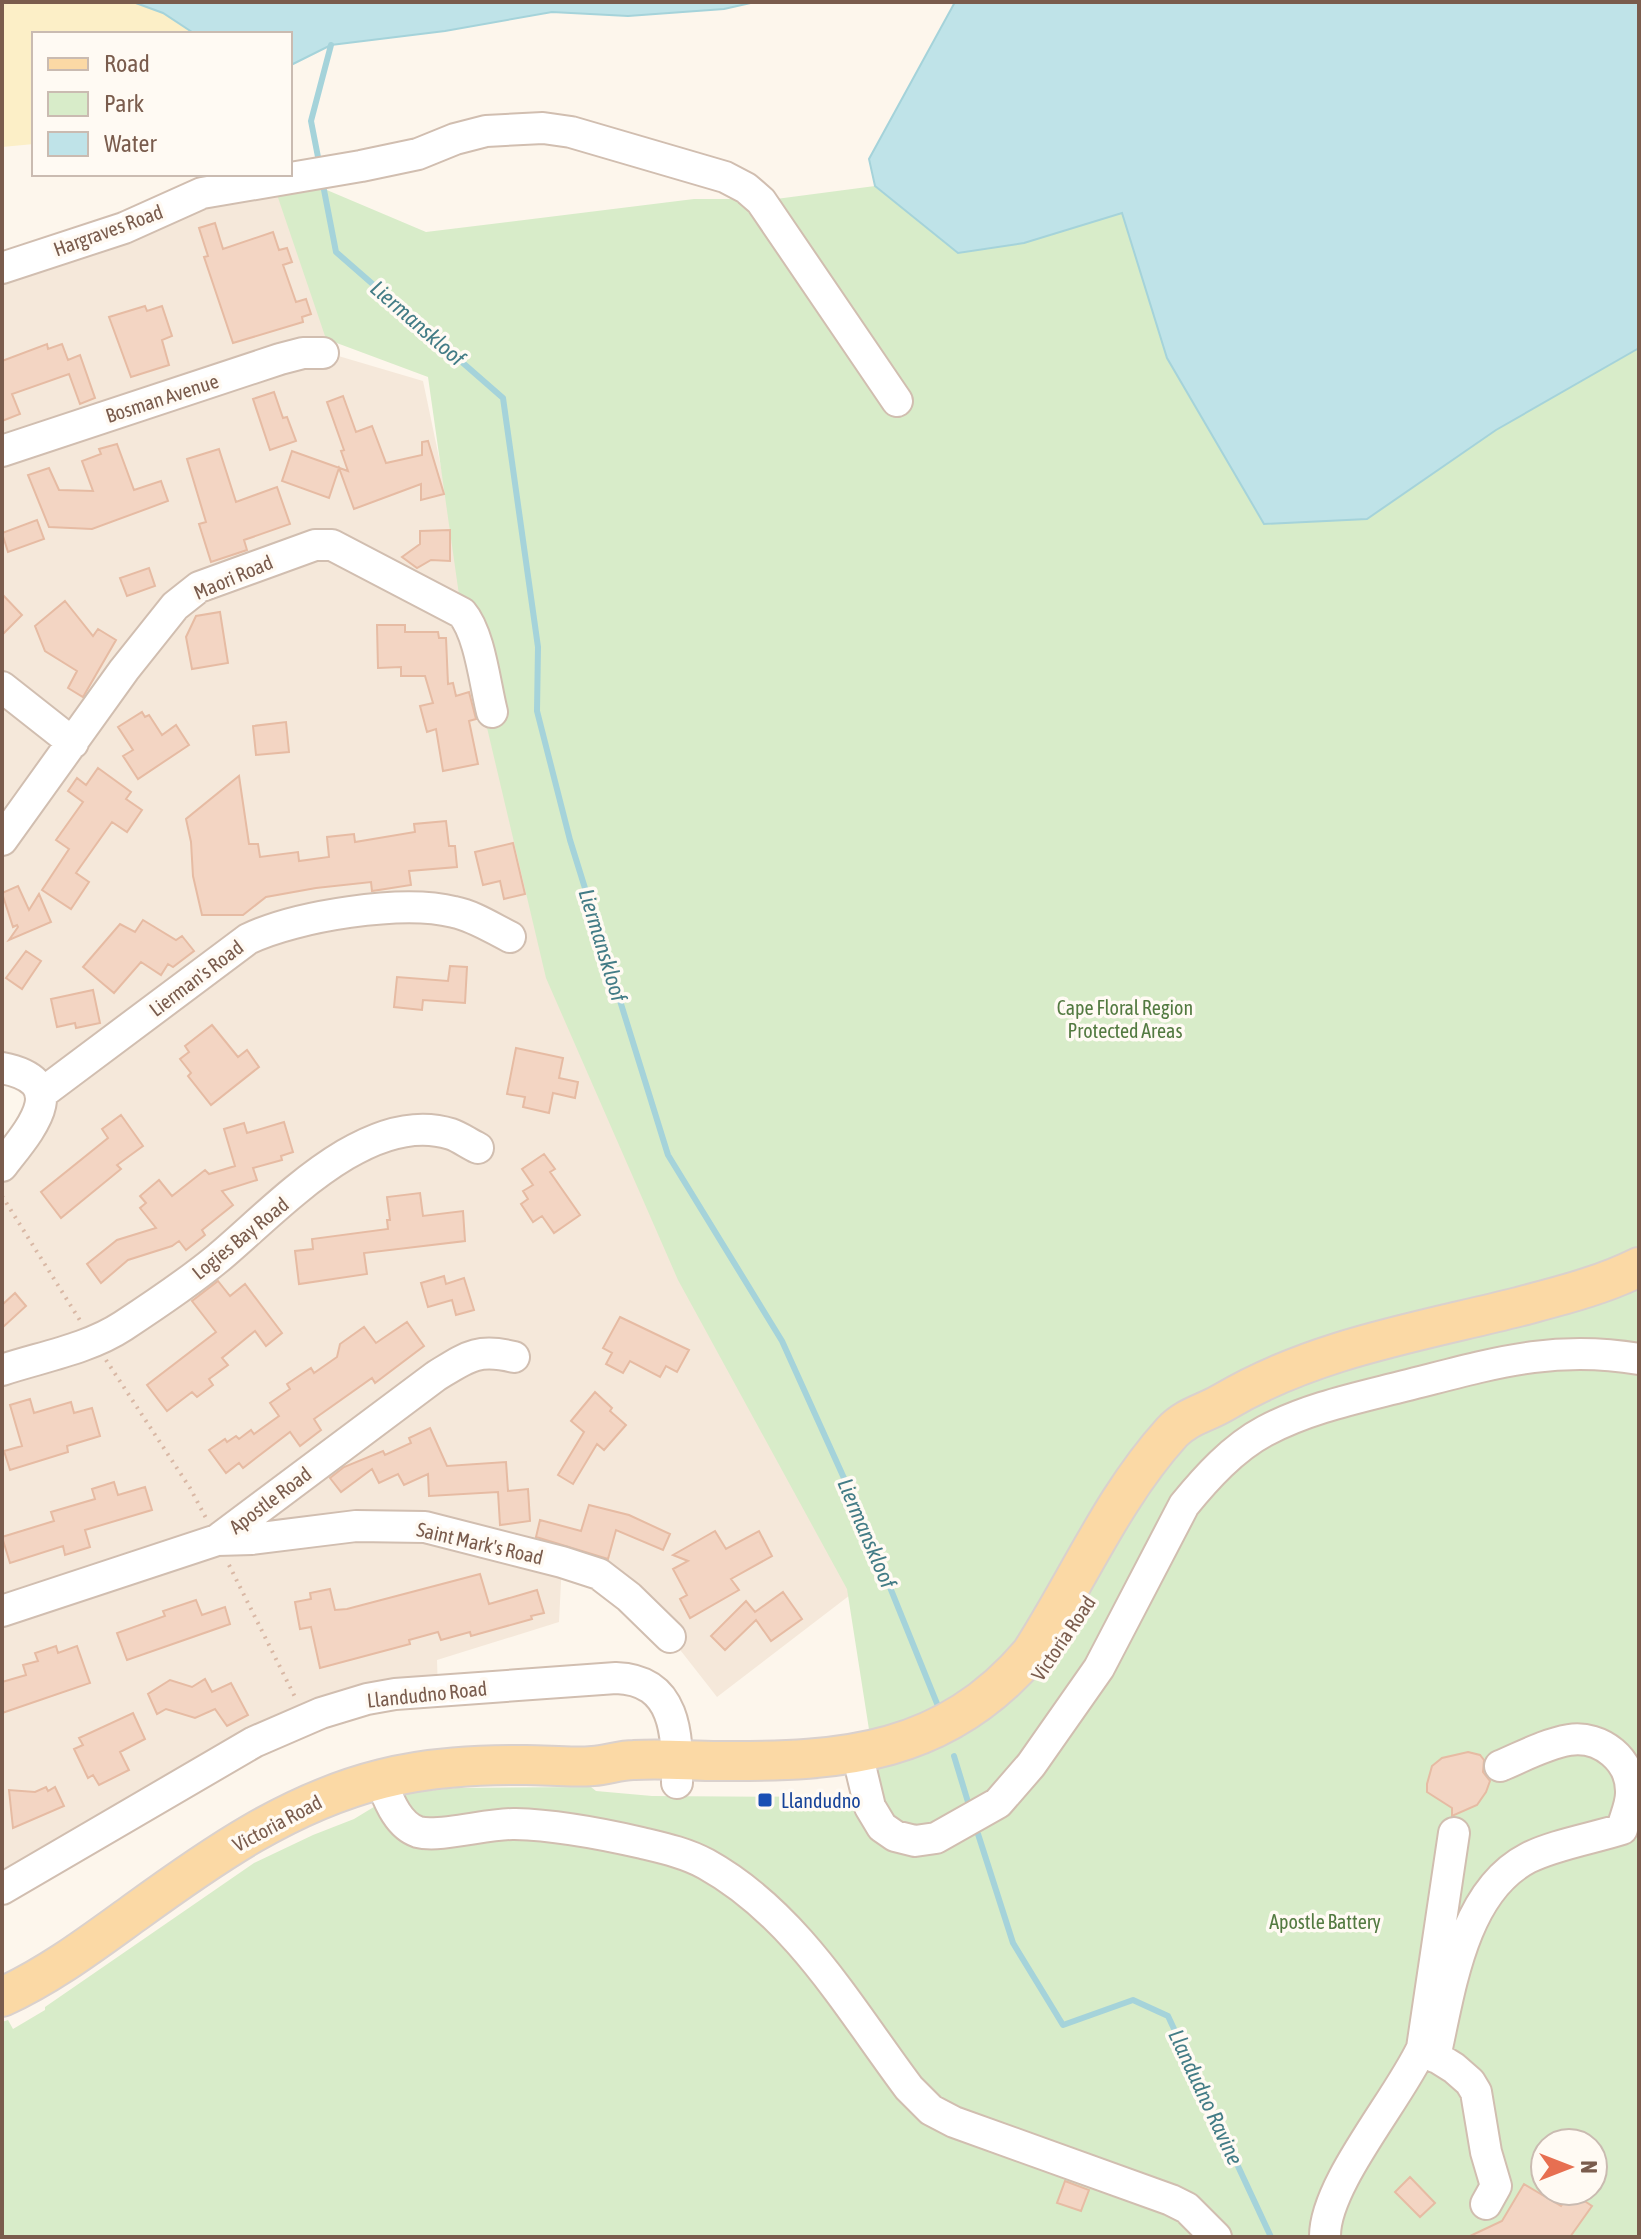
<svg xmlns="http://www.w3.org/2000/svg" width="1641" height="2239" font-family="'Asap Condensed',sans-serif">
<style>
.residential{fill:#f5e8da}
.green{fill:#d8ecc9;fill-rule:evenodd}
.sand{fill:#fcefc7}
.water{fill:#bfe3e8;stroke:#a5d3da;stroke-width:2}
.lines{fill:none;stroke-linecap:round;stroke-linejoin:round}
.stream{stroke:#a5d3da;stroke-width:6}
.building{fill:#f3d5c3;stroke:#e6bba3;stroke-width:2}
.minor-casing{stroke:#d1beb0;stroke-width:34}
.major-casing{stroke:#dad1cd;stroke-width:42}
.path{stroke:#d9b8a5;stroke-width:4;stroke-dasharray:2 6;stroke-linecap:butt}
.minor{stroke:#fff;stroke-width:30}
.major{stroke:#fbd9a5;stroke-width:38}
.transit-dot{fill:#1a4fb4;stroke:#fffaf3;stroke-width:3}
.labels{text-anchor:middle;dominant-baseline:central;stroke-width:7;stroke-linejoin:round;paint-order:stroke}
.street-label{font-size:20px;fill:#7a5c4d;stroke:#fffaf3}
.park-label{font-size:20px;fill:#537a41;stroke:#fffaf3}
.transit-label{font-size:20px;fill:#164399;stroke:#fffaf3;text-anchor:start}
.water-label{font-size:22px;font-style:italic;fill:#437c86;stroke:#fffaf3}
</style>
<rect width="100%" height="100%" fill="#fdf6ec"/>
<path class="residential" d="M282,193L335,355L423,381L549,983L854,1592L717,1697L670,1637L562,1562L559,1622L437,1660L438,1691L353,1702L2,1891V1168L44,1103L2,1071V268L166,210Z"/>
<path class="green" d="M270,174H289L426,232L694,199H776L875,186L958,253L1024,243L1122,212L1167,358L1496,430L1639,348V2237H2V2022L8,2020L13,2029L45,2010V2007L254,1863L313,1835L354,1819L387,1799L415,1792L456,1788L591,1787L596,1791L652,1796L830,1797L841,1806H881L847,1589L678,1280L546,978L464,630L428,377L326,339ZM1545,2143H1593V2191H1545Z"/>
<path class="sand" d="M2,2H80C96,7 114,0 131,2C155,5 176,21 195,34H34V144L2,147Z"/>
<path class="water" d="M133,2H755L724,9L628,16L552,12L445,31L331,45L293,64L290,62V34H195L163,13Z
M955,2H1639V348L1496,430L1367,519L1264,524L1167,358L1122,213L1024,243L958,253L875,186L869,159Z"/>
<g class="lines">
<path class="stream" d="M318,157L311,121L331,45
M324,190L336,252L503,398L538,647L537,711L570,840L668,1155L782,1341L862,1518L940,1711
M954,1756L968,1802
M978,1834L1013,1943L1063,2025L1133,2000L1168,2016L1271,2237"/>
</g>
<path class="building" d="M215,223L223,249L273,232L279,250L287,248L292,262L283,265L296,302L306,299L311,314L302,317L303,322L233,343L204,257L208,256L199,228Z
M145,306L147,311L162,306L172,336L162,340L169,365L131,377L109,317Z
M47,344L48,349L62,344L68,360L80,355L95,398L80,404L69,374L12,394L20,414L2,421V361Z
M274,392L283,418L287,417L296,441L270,450L253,399Z
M343,396L356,432L372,426L386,463L422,455V442L428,441L444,494L421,500V484L354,509L339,468L329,498L282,481L292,451L348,471L341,451L344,450L327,402Z
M117,444L134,490L161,481L168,501L92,529L49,527L28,475L49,468L59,490L93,491L82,461L101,454L99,449Z
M219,449L236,502L277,487L290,524L244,540L247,550L211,562L199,524L206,522L187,459Z
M37,520L44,539L8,552L2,533Z
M450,530V561L431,560L417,568L402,557L420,544V531Z
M149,568L155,586L127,596L120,578Z
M2,594L22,615L2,635Z
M65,601L93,636L98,629L116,640L83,697L68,688L77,671L45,651L35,626Z
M220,612L228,663L192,669L186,637L196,616Z
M377,625H405V632H438L439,638H446L448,684L453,683L456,696L469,692L476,719L469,721L478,764L443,771L436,729L427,732L420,706L433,703L425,676H401V667L378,668Z
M142,712L145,717L149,715L162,735L176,725L189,745L138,779L123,756L133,750L118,727Z
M286,722L289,752L256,755L253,726Z
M98,768L131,792L126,799L142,810L127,832L112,822L76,873L89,882L71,909L42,890L69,849L56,840L83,802L68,791L77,778L86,785Z
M239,776L249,844H258L260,857L298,852L299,861L329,857L327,837L354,834L355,842L415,832L414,824L446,821L449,846H455L457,867L409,871L411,885L372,891L371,882L316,888L266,897L243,915H202L193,876L191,842L186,819Z
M513,843L525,894L504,899L500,881L483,885L475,852Z
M18,886L29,910L39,894L51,922L9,940L18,927L17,925L13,927L2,893Z
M143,920L176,940L182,936L194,951L173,967L168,964L161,975L141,962L114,993L83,967L120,924L135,932Z
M26,951L41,961L22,989L6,978Z
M450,966L467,967L465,1003L423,1000L422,1010L394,1007L397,977L448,981Z
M93,990L100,1023L76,1028L75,1023L57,1027L51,999Z
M212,1025L238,1057L247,1050L259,1067L211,1105L188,1076L191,1073L180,1059L189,1052L185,1046Z
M516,1048L563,1058L559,1078L578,1082L575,1098L553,1093L549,1113L523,1107L525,1097L507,1094Z
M121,1115L143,1146L117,1165L121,1169L61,1218L41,1192L108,1138L102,1129Z
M284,1122L293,1152L281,1156L282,1160L253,1168L257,1180L222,1191L233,1205L202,1230L205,1235L186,1250L179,1241L172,1246L128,1260L101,1283L87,1264L117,1240L156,1228L140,1208L146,1203L140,1196L159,1180L172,1196L205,1170L209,1174L235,1166L224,1129L244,1123L247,1133Z
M544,1154L555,1169L550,1172L580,1215L554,1233L542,1216L533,1222L521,1204L528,1199L523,1191L533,1185L522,1169Z
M420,1193L423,1216L463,1211L465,1241L364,1253L367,1274L299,1284L295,1251L313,1249L312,1239L388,1229L387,1220H390L387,1197Z
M444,1276L446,1284L464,1278L474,1310L456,1315L452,1300L428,1307L421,1283Z
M218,1281L230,1296L245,1284L282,1333L266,1346L255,1331L222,1358L228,1365L209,1379L213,1385L197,1397L192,1392L167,1411L147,1385L216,1332L192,1301Z
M15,1293L26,1306L2,1328V1305Z
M620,1317L689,1350L677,1372L666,1366L660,1377L630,1361L623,1373L606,1364L612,1353L603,1348Z
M407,1322L424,1346L375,1383L372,1378L314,1419L321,1430L300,1446L290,1432L243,1468L239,1463L226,1473L209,1450L225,1439L227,1442L236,1436L239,1439L251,1430L254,1434L279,1416L270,1403L290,1389L287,1384L311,1368L314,1373L337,1357L340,1344L364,1327L376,1343Z
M595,1392L612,1408L610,1411L626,1425L604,1450L597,1444L573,1484L558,1475L584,1432L571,1421Z
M30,1399L34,1413L71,1402L74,1413L92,1408L100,1436L67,1446L68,1452L10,1470L4,1451L22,1446L10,1405Z
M430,1428L447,1466L506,1462L508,1491L528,1489L530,1521L500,1525L498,1492L429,1496L428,1474L404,1485L398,1474L379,1483L372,1469L341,1492L330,1478L344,1467L383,1451L385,1455L411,1443L409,1438Z
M114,1482L118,1495L145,1487L152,1510L85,1530L90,1547L65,1555L63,1546L10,1563L2,1537L54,1521L51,1512L95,1499L92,1489Z
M589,1505L629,1515L670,1534L663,1550L616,1530L608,1559L536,1537L540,1520L581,1531Z
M715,1531L726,1549L759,1531L772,1556L731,1579L739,1590L690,1618L680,1599L687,1595L673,1569L688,1561L673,1555Z
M480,1574L489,1604L537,1590L544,1613L531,1616L532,1619L471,1636L470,1632L441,1640L438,1632L409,1640L410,1644L320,1668L311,1627L300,1629L295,1602L311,1599L310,1593L330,1589L335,1610L347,1609Z
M783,1592L802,1619L771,1641L756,1620L725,1650L711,1636L746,1601L755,1612Z
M196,1600L202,1615L225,1607L230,1624L127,1660L117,1633L165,1616L163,1611Z
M56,1646L58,1653L77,1646L90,1683L2,1713V1682L26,1675L23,1665L38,1661L35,1653Z
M205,1679L212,1692L231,1683L248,1715L227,1726L215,1709L195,1718L166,1709L157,1714L148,1694L170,1680L192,1687Z
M133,1713L145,1739L120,1752L129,1770L99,1785L93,1775L88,1778L74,1749L83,1745L79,1738Z
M1468,1752L1480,1755L1484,1760L1483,1772L1490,1781L1486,1792L1477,1805L1452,1816V1808L1427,1792V1784L1432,1766L1442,1758Z
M46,1787L48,1791L55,1787L64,1806L13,1828L9,1790L35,1792Z
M1410,2177L1435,2203L1420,2217L1395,2192Z
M1065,2181L1089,2190L1081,2211L1057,2203Z
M1524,2184L1561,2206L1571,2192L1592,2206L1570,2237H1468L1502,2221Z"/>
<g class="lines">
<defs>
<path id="minor" d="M2,268L124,228L202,193L361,166L418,154L455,139L486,131L543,128L571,132L725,177L746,188L761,201L897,401
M2,451L280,359L303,353H323
M2,687L73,743
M2,840L124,670L175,606L199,587L315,545H332L462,613C480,634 485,685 492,712
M2,1068C75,1082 28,1132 2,1166
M41,1094L248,939C296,916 402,899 454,912C474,916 492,928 510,937
M2,1370C41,1357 88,1349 123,1326C155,1305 188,1283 217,1259C275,1211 367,1107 451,1134C460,1137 469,1144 478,1148
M217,1540L252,1539L356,1526L425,1527L562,1562L599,1574L629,1597L670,1637
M2,1611L217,1540L436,1376C467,1357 477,1348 514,1357
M857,1753L870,1807L882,1827L895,1836L915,1841L936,1838L998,1803L1031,1765L1099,1668L1184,1505C1206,1478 1233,1448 1265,1431C1308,1408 1357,1398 1404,1386C1488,1365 1551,1344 1639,1359
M380,1779C388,1798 397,1825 418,1832C440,1838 489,1823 515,1824C555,1825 603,1834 642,1843C663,1848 686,1853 706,1864C796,1914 849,2008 909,2088L931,2110L954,2122L1171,2200L1187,2208L1216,2237
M2,1889L254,1742L321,1713L367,1699L395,1694L616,1678C676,1680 678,1734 677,1783
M1422,2048L1454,2068L1470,2082L1476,2092L1486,2152L1496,2186L1486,2204
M1435,2057C1450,1991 1462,1892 1528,1858C1553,1845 1594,1838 1622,1829C1625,1817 1631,1805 1631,1793C1632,1760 1601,1735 1569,1740C1545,1744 1522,1757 1500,1766
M1325,2237C1324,2185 1398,2100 1422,2048L1454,1833"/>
<path id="major" d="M2,1997C50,1975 91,1944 134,1913C211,1857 289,1802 382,1779C429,1767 478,1765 526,1765C548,1765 571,1768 593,1766C607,1765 620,1760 634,1760C662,1758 691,1761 719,1761C844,1762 945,1754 1031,1653C1078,1580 1113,1497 1172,1432C1187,1416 1206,1413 1224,1402C1313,1349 1418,1332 1518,1307C1559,1296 1601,1286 1639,1267"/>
</defs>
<use href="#minor" class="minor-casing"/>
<use href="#major" class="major-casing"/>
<path class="path" d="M2,1196L81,1322
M106,1360L190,1488L206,1518
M229,1565L295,1697"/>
<use href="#minor" class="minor"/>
<use href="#major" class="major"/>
</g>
<rect class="transit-dot" x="757" y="1792" width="16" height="16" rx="4"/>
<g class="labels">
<g class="street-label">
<text transform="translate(108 230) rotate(-20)">Hargraves Road</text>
<text transform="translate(162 398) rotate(-18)">Bosman Avenue</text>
<text transform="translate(233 577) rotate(-23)">Maori Road</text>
<text transform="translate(196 978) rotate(-37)">Lierman's Road</text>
<text transform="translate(240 1238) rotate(-39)">Logies Bay Road</text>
<text transform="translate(270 1500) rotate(-37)">Apostle Road</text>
<text transform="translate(480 1543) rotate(13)">Saint Mark's Road</text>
<text transform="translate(1063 1638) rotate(-56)">Victoria Road</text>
<text transform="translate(427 1694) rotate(-6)">Llandudno Road</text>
<text transform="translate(277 1823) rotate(-28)">Victoria Road</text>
</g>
<g class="park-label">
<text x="1125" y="1007">Cape Floral Region<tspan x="1125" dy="23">Protected Areas</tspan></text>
<text x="1325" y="1921">Apostle Battery</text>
</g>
<g class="transit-label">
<text x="781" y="1800">Llandudno</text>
</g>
<g class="water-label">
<text transform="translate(418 323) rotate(41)">Liermanskloof</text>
<text transform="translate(603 945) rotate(73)">Liermanskloof</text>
<text transform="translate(867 1533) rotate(67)">Liermanskloof</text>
<text transform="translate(1206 2097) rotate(65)">Llandudno Ravine</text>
</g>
</g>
<rect width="1641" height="2239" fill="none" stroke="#7a5c4d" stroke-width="8"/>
<rect x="32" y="32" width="260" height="144" fill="#fffaf3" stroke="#cabbb1" stroke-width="2"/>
<rect x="48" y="58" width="40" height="12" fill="#fbd9a5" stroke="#cabbb1" stroke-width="2"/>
<text x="104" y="72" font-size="24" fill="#7a5c4d">Road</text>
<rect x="48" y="92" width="40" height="24" fill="#d8ecc9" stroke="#cabbb1" stroke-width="2"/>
<text x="104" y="112" font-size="24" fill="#7a5c4d">Park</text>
<rect x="48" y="132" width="40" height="24" fill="#bfe3e8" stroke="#cabbb1" stroke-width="2"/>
<text x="104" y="152" font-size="24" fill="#7a5c4d">Water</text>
<g transform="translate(1569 2167) rotate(90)"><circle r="38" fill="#fffaf3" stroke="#cabbb1" stroke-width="2"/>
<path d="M0-6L14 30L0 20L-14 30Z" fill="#e76f51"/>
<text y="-12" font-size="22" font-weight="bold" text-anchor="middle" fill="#7a5c4d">N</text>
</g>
</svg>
